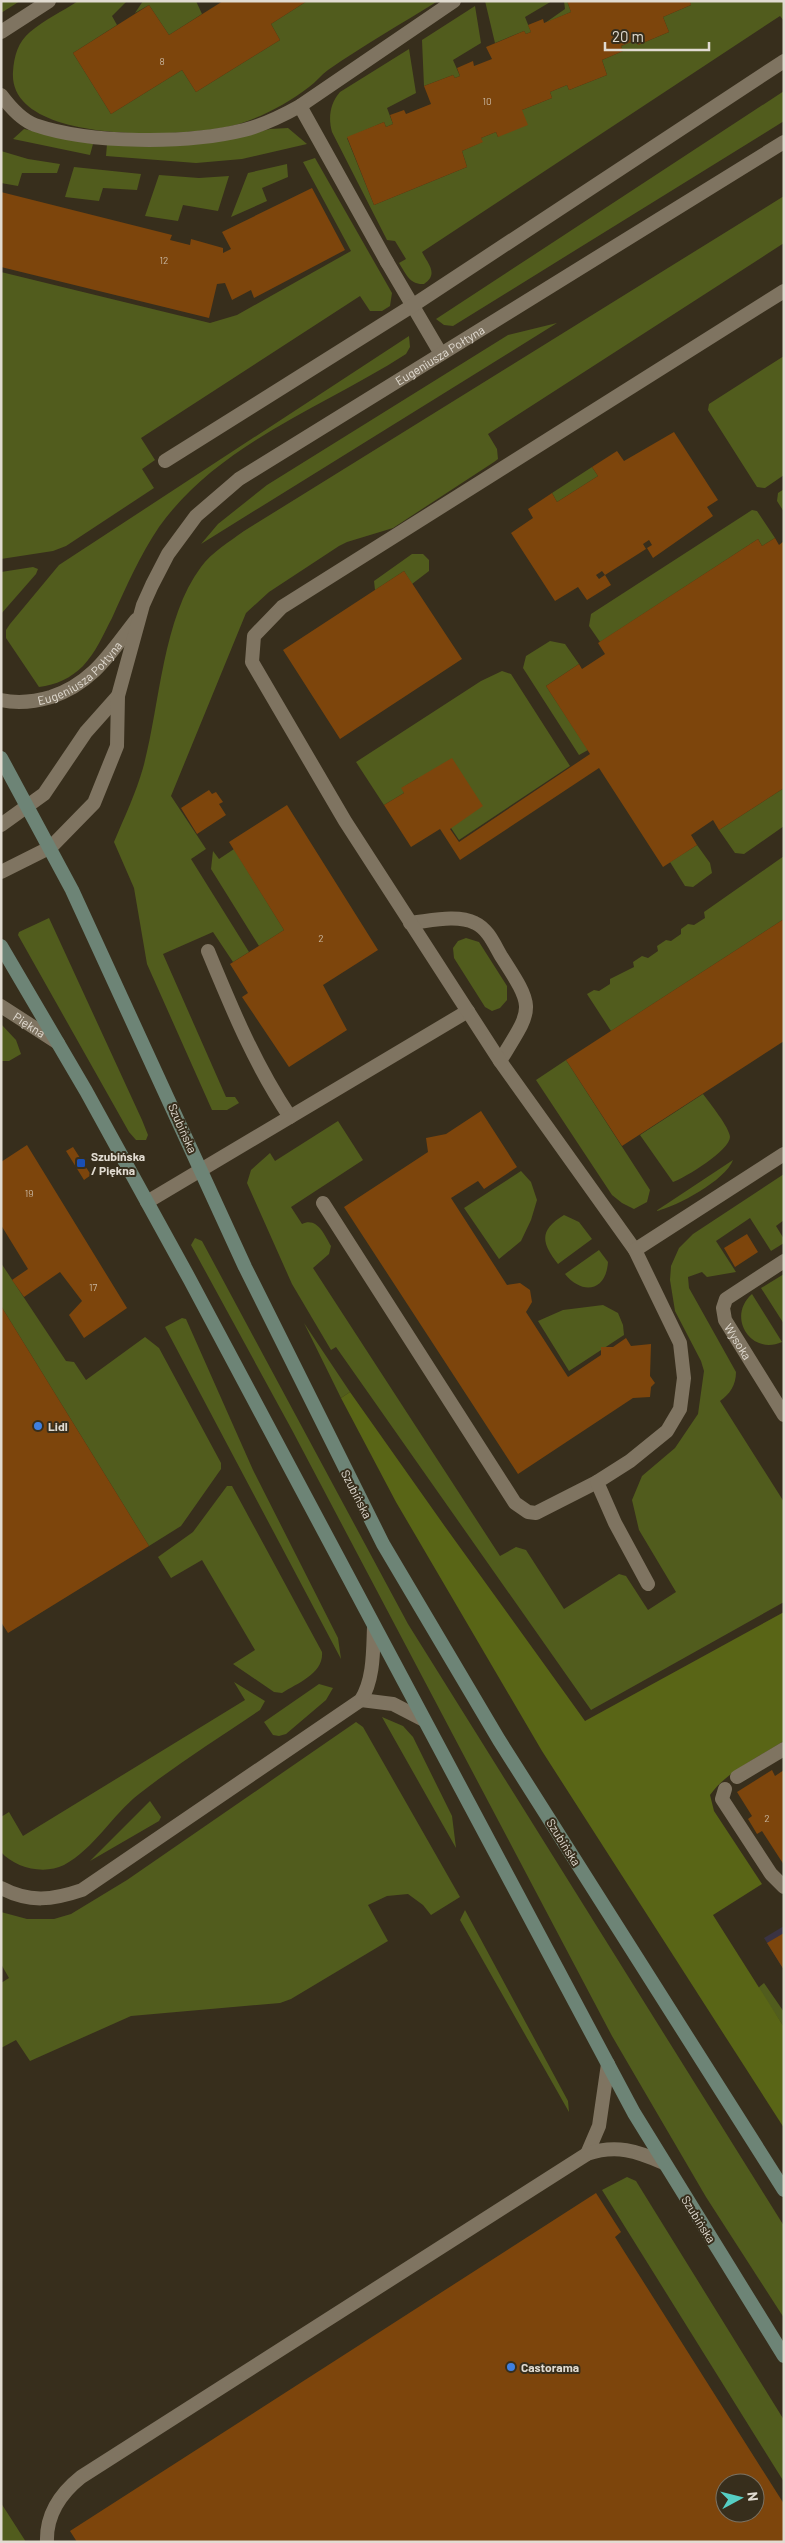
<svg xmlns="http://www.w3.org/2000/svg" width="785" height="2543" font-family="Barlow,sans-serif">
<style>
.industrial{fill:#3a3343}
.green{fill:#515c1d}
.forest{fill:#596516}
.building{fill:#7d450c;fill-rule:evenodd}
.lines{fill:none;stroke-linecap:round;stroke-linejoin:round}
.service{stroke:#7f7461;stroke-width:14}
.minor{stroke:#7f7461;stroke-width:14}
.tertiary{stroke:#7f7461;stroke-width:14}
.secondary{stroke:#6d8476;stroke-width:14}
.transit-dot{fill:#1a4fb4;stroke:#372e1c;stroke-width:2}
.shop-dot{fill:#3f7fe0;stroke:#372e1c;stroke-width:2}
.labels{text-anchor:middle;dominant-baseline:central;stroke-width:4;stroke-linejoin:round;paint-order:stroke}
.number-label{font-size:10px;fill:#c8b6a0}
.street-label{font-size:12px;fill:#e1dbd1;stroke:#372e1c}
.poi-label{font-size:12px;font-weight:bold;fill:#e1dbd1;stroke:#372e1c;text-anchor:start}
</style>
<rect width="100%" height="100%" fill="#372e1c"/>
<path class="industrial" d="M784,1926V1970L764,1938Z"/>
<path class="green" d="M1,1H20L1,13Z
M78,1H127L112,16L117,25L73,53L111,114L182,70L196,92L280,40L271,24L307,1H438C401,24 364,45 328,70C321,75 316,82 309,87C287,104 257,120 231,126C186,137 8,146 13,72C14,56 18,42 30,32C44,20 63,11 78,1Z
M143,1H196L202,14L169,35L149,5L135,13Z
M485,1H552L525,17L531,32L526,34L524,31L495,43Z
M564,1H567L571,12L545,23L565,9Z
M784,1V21L780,16L422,252C428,264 439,274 424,284C410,285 406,274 399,263L406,259L395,241L387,240L332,132C328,118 330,103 340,92L409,49L416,93L387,108L393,124L386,127L384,122L347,138L374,205L467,167L462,151L482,142L481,138L496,132L498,137L522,110L552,98L550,92L567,85L569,90L607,75L602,60L623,51L621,46L636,40L638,45L669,32L663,17L691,5L690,2Z
M475,6L481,43L453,60L460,76L455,78L453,75L424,86L422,40Z
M784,91V121L453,326L444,325L436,319Z
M288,128L307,144L242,159L196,163L106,156L107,144L236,138L270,129Z
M24,129L93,144L90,155L13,139Z
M1,151L28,159L60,164L57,173H22L18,186L1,183Z
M315,158L392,293L390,306L382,311H370L360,296L141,438L155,460L142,469L154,488L66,546L53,551L1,559V272L210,323L237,315L351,251L303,162Z
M287,164L288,177L262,188L267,201L231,217L248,173Z
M74,167L141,174L137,190L103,188L99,201L65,197Z
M159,175L199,178L229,176L218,211L183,205L178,221L145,216Z
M784,196V243L488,434L497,449L498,459L494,462L393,528L347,542L339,546L269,592L246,613L171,796L206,849L191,859L249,952L233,962L213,932L163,954L226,1097H235L239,1103L227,1110H212L147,964L134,888L114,842C124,818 136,793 143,768C160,707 162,619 201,567C212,552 229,542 244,531Z
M557,323L201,544L218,524L267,485L508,335Z
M409,336L410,347L406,354C322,408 219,443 159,527C140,555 126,587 112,618C103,635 96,652 83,666C71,678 56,685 39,687L6,638V630L10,624L59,565Z
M784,356V475L765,488L757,487L708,410L709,404Z
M592,467L598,476L557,502L552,493Z
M784,489V512L777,501L778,493Z
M752,510L757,511L775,538L762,546L758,539L600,642L589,626L591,614Z
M412,554H423L429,560V571L412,584L404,571L375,590L374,581Z
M33,567L38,569L36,574L1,614V572Z
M550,641L565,644L579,664L546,686L588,750L579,755L523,668L526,656Z
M502,671L511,674L570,766L459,840L418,778L402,788L404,793L384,805L356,762L481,681Z
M784,788V826L744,854L735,853L719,830Z
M697,845L710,863L712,873L693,887L685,886L670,862Z
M234,849L284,930L259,946L211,869L213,851L219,859Z
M784,856V919L611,1031L587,994L594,990L599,991L610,984V979L634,967L633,962L642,956L648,958L658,951L657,946L666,940L671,941L681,934V929L688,924L694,925L705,918L704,912Z
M49,918L142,1120L148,1135L146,1140H136L129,1132L18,935L19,932Z
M466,938L479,942L507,986V1000L500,1008L492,1011L485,1007L454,958L453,948L458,941Z
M1,1024L16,1040L21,1054L9,1061H1Z
M566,1060L650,1190L647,1202L634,1209L622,1203L612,1195L536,1080Z
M703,1094C709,1102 730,1128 730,1137C730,1150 685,1178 673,1182L640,1135Z
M338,1121L363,1160L291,1207L302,1224C317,1217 324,1234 331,1246L329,1254L313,1268L500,1556L516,1547L526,1550L564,1609L619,1574L626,1576L648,1610L676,1592L639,1530L632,1500L642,1476L675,1448L698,1414L704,1371L701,1361L675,1311L670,1280L671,1266L679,1248L693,1234L784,1174V1220L776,1226L784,1239V1243L771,1251L750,1218L716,1241L736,1272L707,1277L702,1272L688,1277L689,1288L736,1372C736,1385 730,1394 720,1401L784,1502V1602L591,1710L336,1347L331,1350L292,1284L247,1183L251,1170L270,1153L275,1161Z
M733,1160C726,1180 676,1207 656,1211Z
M521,1171L531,1182L537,1200L531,1220L521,1241L499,1259L464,1208Z
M564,1215L579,1222L592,1239L558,1264C541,1243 539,1230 564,1215Z
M195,1238L202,1241L408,1624L784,2226V2318L706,2197L612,2036L292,1430L191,1245Z
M599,1250L608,1262C606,1292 582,1295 565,1274Z
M1,1263L66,1361L74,1362L86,1380L145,1337L159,1348L221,1463V1469L181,1526L149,1546L1,1306Z
M784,1274V1324L761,1288Z
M752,1294L782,1342C751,1356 726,1317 752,1294Z
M603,1305L618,1313L623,1325L624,1335L569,1371L538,1321L563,1310Z
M182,1318L186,1319L253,1470L338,1638L341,1659L165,1327Z
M304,1323L350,1392L341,1398Z
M227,1486H232L322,1652C324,1673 298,1683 282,1693L274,1692L233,1664L255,1650L202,1560L171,1578L158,1557L193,1532Z
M234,1682L265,1701L260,1710C220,1737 177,1764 139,1794C112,1815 94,1849 64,1865C44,1875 15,1868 1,1852V1817L9,1812L23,1836L245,1700Z
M319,1684L333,1688L326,1700L286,1734L279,1736L273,1735L264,1722Z
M382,1717L403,1726L413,1737L452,1816L456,1848Z
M356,1722L363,1727L460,1897L431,1915L423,1905L408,1894L387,1896L368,1905L388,1941L291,1999L280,2003L131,2016L30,2061L16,2040L1,2048V1983L9,1978L1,1964V1912L27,1919H54L71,1914L127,1880Z
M150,1801L161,1817L159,1821L90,1861Z
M465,1910L568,2101L569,2112L460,1920Z
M764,1983L784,2012V2027L758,1988Z
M627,2177L636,2181L784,2420V2482L602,2190Z
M1,2503L26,2542H1Z"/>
<path class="forest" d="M350,1392L446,1528L585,1721L784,1612V1741C759,1757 727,1771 710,1795L714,1811L762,1884L713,1915L784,2027V2128L542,1751L396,1502L341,1398Z"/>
<path class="building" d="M223,1H307L271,24L280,40L196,92L182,70L111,114L73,53L149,5L169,35Z
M567,1H690L691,5L663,17L669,32L638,45L636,40L621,46L623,51L602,60L607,75L569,90L567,85L550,92L552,98L522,110L528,125L498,137L496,132L481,138L483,142L462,151L467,167L374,205L347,137L384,122L386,127L393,124L390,115L404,110L406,114L431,104L424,86L453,75L455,78L460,76L457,68L473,61L474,66L492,59L486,47L524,31L526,34L531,32L528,25L543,19L544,23L571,12Z
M312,188L345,250L254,298L251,290L232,300L225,283L217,284L209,318L1,267V192L172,235L170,240L190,245L191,239L223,248V253L231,249L222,232Z
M674,432L718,500L707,507L713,516L653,558L647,548L652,545L649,540L643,544L646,549L605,575L611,585L587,600L578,587L555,601L511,533L533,518L528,509L552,493L557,502L598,476L592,467L617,451L624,461ZM602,571L605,575L599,579L596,575Z
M775,538L779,545L784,541V788L719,830L713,820L691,835L697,845L663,867L599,768L460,860L440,829L411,847L384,805L404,793L401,788L452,758L483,806L450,829L459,842L590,754L546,686L579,664L582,669L605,654L598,643L758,539L762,546Z
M404,571L462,659L340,739L283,650Z
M209,790L212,794L216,792L223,802L219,804L226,815L197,834L181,808Z
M287,805L378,950L323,985L347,1030L289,1067L242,997L248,993L230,964L284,930L229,842Z
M784,919V1041L622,1146L566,1060Z
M481,1111L517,1167L484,1189L478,1181L451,1198L507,1285L520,1283L530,1290L532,1302L526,1312L568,1377L601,1355V1347H613L626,1338L631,1346L651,1344L650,1376L655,1383L651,1387L650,1397L633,1398L518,1474L344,1207L428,1152L426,1138L446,1134Z
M27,1145L127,1308L84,1338L69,1315L82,1301L60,1272L24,1297L12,1280L28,1269L1,1225V1162Z
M73,1147L91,1175L84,1180L66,1151Z
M747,1234L758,1252L735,1267L724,1248Z
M1,1306L149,1546L8,1633L1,1622Z
M772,1770L775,1776L784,1770V1865L762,1831L757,1834L748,1819L752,1816L737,1792Z
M784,1933V1970L767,1943Z
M596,2193L621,2232L615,2237L784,2504V2542H77L70,2531ZM725,2483H755V2513H725Z"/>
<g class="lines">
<g class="service">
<path d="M1,32L49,1"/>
<path d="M1,95C10,107 21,120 35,125C91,144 187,144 244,130C264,125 282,116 300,106L454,1"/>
<path d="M387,262L441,354"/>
<path d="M165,461L412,306L784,61"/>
<path d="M410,923C430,921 457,914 475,923C488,929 494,944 501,956C536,1010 533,1007 500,1061"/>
<path d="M208,951C232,1009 255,1065 290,1117"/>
<path d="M147,1202L468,1011"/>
<path d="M323,1203L515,1503L528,1512L536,1513L597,1482"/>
<path d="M635,1250L500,1061L345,821L252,662L254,636L282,607L784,291"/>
<path id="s1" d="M784,1261L726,1299L723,1308L725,1320L784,1415"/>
<path d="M648,1584L615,1523L597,1482L630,1461L667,1431L680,1409L684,1378L680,1343L635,1250L784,1154"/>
<path d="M361,1700L393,1704L424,1720"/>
<path d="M737,1777L784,1749"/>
<path d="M725,1789L722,1799L771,1874L784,1887"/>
<path d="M1,1888C29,1903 53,1900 82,1890L361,1700C374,1679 373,1651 374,1627"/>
<path d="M587,2154L599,2126L608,2064"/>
<path d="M47,2542C46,2515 61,2493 81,2477L587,2154C616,2144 637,2151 664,2163"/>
</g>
<path class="minor" d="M300,106L387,262"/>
<g class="tertiary">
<path id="s2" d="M1,700C19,704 34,702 51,697C93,683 110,653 136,620"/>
<path d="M1,825L44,794L86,732L118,696"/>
<path id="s3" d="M1,872L51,847L94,803L117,746L118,696L143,605L152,585L168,554L196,516L239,479L784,142"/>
<path id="s4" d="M1,1006L58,1043"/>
</g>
<path class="secondary" d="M1,758L72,890L245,1267L383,1544L499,1740L784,2190
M1,946L86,1091L190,1280L634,2113L784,2356"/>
</g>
<rect class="transit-dot" x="76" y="1158" width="10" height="10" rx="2.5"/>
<g class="shop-dot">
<circle cx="38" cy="1426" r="5"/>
<circle cx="511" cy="2367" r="5"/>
</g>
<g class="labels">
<g class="number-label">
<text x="162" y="61">8</text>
<text x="487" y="101">10</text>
<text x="164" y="260">12</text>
<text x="321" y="938">2</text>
<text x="29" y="1193">19</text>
<text x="93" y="1287">17</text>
<text x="767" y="1818">2</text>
</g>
<g class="street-label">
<text stroke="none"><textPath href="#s3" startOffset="720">Eugeniusza Połtyna</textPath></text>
<text stroke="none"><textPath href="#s2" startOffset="88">Eugeniusza Połtyna</textPath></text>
<text stroke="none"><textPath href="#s4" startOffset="34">Piękna</textPath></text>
<text transform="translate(183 1128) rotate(66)">Szubińska</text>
<text stroke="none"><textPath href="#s1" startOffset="116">Wysoka</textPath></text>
<text transform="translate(357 1494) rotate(63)">Szubińska</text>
<text transform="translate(564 1842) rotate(58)">Szubińska</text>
<text transform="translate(699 2219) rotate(58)">Szubińska</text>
</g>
<g class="poi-label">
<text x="91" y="1156">Szubińska<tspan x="91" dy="14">/ Piękna</tspan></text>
<text x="48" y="1426">Lidl</text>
<text x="521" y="2367">Castorama</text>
</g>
</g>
<rect width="785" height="2543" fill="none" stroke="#e1dbd1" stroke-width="5"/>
<g transform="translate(740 2498) rotate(83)"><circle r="24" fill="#372e1c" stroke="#7b7364"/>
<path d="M0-4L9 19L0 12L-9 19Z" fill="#56cec3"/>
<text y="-8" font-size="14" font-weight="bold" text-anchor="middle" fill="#e1dbd1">N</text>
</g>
<path d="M605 42v8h104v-8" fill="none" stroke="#e1dbd1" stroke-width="2.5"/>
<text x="612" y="42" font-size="15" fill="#e1dbd1" stroke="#372e1c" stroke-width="4" paint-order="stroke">20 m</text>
</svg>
